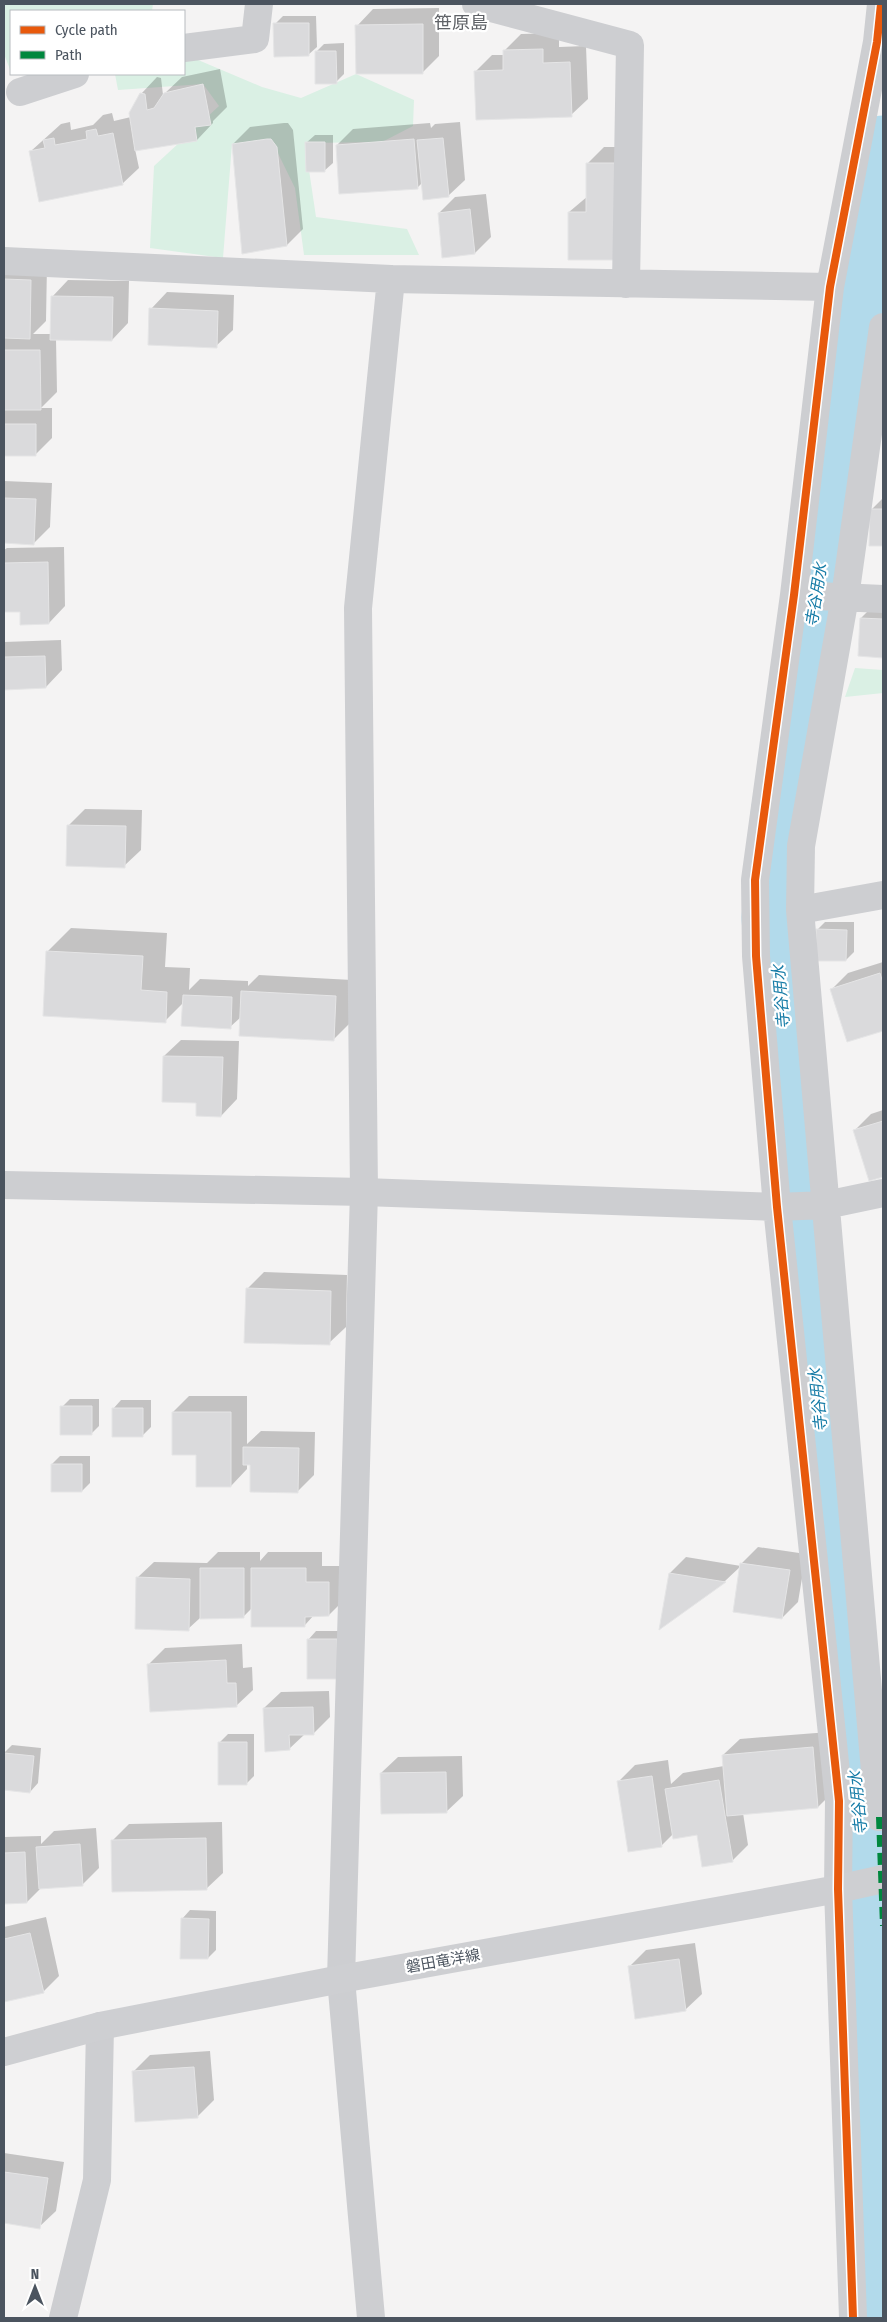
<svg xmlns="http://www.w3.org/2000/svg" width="887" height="2322" font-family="'Fira Sans Condensed','Noto Sans JP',sans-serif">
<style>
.green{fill:#daf0e4}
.shadow{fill:#0003}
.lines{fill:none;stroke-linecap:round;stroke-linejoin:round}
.river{stroke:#b2daeb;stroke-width:65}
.building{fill:#dadadc;stroke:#e5e5e6}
.street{stroke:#cdced1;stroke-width:28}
.secondary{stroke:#cecfd2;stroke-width:28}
.quiet{stroke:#00873e;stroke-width:6;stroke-dasharray:12 6;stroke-linecap:butt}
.cycleway-casing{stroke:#fff;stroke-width:11}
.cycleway{stroke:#e8590c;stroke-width:8}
.labels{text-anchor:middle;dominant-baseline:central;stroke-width:4.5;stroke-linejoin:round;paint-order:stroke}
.street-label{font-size:15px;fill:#4b545f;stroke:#fff}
.water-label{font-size:16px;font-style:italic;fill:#167ca7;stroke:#fff}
.quarter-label{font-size:18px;fill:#5f6267;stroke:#fff}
</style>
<rect width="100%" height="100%" fill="#f4f3f3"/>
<path class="green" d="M6,4H153L152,11H11V72L4,54V6Z
M184,54L262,87L301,98L356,74L414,100L413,126L382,142L305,143L316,217L407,229L419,255H304L295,188L271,139L232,144L223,258L150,248L154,166L219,106L203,84L118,90L115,74H184Z
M855,668L883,670V693L845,697Z"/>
<path class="shadow" d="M439,8V56L423,72L357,26L373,9Z
M283,16H316L317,47L308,55L275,24Z
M559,33V47L586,46L588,99L571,115L475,72L492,55H504V51L521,34Z
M344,43V74L336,82L316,52L324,44Z
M220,69L227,107L213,121V123L197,140L135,149L139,168L122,184L31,151L61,124L70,122L71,130L93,125L103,115L112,113L114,121L131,117L141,94L157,77L161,78L163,95L182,77Z
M460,122L465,180L448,196L422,183L417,188L337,145L353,129L430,123L431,128L435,124Z
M284,123H288L293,130L303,229L287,245L233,144L250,127Z
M315,135H333V163L324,171L306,143Z
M604,147H633V242L569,212L588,196V163Z
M486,194L491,237L475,253L439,213L455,197Z
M4,263L47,264L46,321L33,334H51L52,297L68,280L129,281L128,323L112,340L56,339L57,392L41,408H52V438L35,455H4V334L6,321H4Z
M167,292L234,295L233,330L216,346L151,309Z
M4,481L52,483L50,527L34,543L4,542Z
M883,498V545H871V510Z
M64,547L65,606L49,623L22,610L4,611V550L7,548Z
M877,602H883V657L859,655L861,618Z
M61,640L62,670L46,687L4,688V642Z
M85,809L142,810L141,850L124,866L69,825Z
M825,922H854V952L846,960L817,930Z
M71,928L167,933L165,967L190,968L189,990L200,979L248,981V986L259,975L352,980L350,1023L333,1040L241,1017L230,1027L183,1003L165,1021L47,952Z
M883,962V1029L848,1041L831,990L848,973Z
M181,1040L239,1041L237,1099L221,1116L198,1102L164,1056Z
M883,1110V1176L870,1180L855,1130L871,1114Z
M264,1272L347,1275L346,1327L329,1343L247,1289Z
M189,1396H247V1444L261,1431L315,1432L314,1475L297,1492L252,1464H247V1469L231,1486L173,1412Z
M70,1399H99V1426L91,1434L62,1407Z
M121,1400H151V1427L142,1436L113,1409Z
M60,1456H90V1483L82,1491L52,1464Z
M758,1547L806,1554L798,1602L782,1618L734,1611L742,1563Z
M218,1552H260V1561L268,1552H322V1566H345V1599L329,1615H314L305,1625L252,1608L243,1617L200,1618L188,1629L137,1578L154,1562L207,1563Z
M686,1557L741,1566L725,1581L661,1627L670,1573Z
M316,1631H345V1670L308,1640Z
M242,1644L243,1668L252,1667L253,1690L236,1706L149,1664L165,1648Z
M329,1691L330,1717L313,1734H305L289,1749L264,1708L281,1692Z
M829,1732L834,1791L818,1807L743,1813L748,1845L732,1861L698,1834H673L661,1846L619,1781L635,1765L668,1760L671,1784L683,1773L724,1766L723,1755L740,1739Z
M228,1734H254V1776L246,1784L219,1743Z
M12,1745L41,1748L38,1783L30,1792L4,1789V1753Z
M462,1756L463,1796L446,1812L381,1773L398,1757Z
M222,1822L223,1873L206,1889L113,1840L129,1824Z
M96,1828L99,1868L83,1884L41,1888L27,1902L4,1903V1837L41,1836V1844L54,1831Z
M190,1910L216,1911V1950L208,1958L182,1919Z
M46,1917L59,1976L43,1992L4,2001V1927Z
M695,1943L702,1994L685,2010L629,1967L646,1950Z
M210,2051L214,2100L197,2117L133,2072L150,2055Z
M4,2153L64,2162L56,2211L39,2227L4,2221Z"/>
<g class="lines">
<path class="river" d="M863,1849L794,1158L774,918L783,815L883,148
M869,1920L881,2318"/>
</g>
<path class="building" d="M273,23H309V56L274,57Z
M423,24V74H356L355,25Z
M543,49V63L570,62L572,117L476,120L474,71L503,70V50Z
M315,51H336L337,84H315Z
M203,84L211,125L195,127L197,141L135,151L129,113L140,93L145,94L147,110L154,108L164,93Z
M96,129L98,136L113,133L123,185L39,202L29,151L45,148L43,140L54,138L55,145L87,139L86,131Z
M443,138L449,197L423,200L417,140Z
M267,139H271L277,147L287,246L242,254L232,144Z
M414,139L418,189L339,194L336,145Z
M305,142H325V172H306Z
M586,163H617V260H568V212H586Z
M470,209L475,254L442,258L438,213Z
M4,279L31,280L30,339L4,338Z
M51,296L113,297L112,341L50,340Z
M149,308L218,311L217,348L148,345Z
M4,350H40L41,410H4Z
M4,424H36V456H4Z
M4,498L36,499L34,545L4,543Z
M870,509H883V546H869Z
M48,562L49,624L20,625V612H4V563Z
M860,618L883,619V658L858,656Z
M45,656L46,688L4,690V657Z
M67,825L126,826L125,868L66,866Z
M816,929L847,930L846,961H816Z
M46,951L143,956L141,990L167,992L166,1023L43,1016Z
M880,973L883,983V1031L847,1042L830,989Z
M241,991L336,996L334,1041L239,1036Z
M183,995L232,997L231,1029L181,1026Z
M163,1056L223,1057L221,1117L196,1116V1103L162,1102Z
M883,1121V1177L869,1181L853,1130Z
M246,1288L331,1291L330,1345L244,1343Z
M60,1406H92V1435H60Z
M112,1408H143V1437H112Z
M172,1412H231V1487H196V1455H172Z
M243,1447L299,1448L298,1493L250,1492V1465H243Z
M51,1464H82V1492H51Z
M740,1563L790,1570L782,1619L733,1612Z
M200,1568H244V1618L200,1619Z
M251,1568H306V1582H329V1616L305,1617V1627H251Z
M669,1573L726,1582L659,1630Z
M136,1577L190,1579L189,1631L135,1629Z
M307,1639H337L338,1679H307Z
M226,1660L227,1683H236L237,1707L150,1712L147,1664Z
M313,1707L314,1735H289L290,1750L265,1752L263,1708Z
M218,1742H247V1785H218Z
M813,1747L818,1808L727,1816L722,1755Z
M4,1753L34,1756L30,1793L4,1790Z
M446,1772L447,1813L381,1814L380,1773Z
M652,1776L662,1847L628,1852L617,1781Z
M719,1780L733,1862L702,1867L697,1835L673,1839L665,1789Z
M206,1838L207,1890L112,1892L111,1840Z
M80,1844L83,1886L39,1889L36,1847Z
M25,1852L27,1903L4,1904V1853Z
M181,1918L209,1919L208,1959H180Z
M30,1933L44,1993L4,2002V1939Z
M679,1959L686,2011L635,2019L628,1966Z
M194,2067L198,2118L135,2122L132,2071Z
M4,2172L48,2178L40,2229L4,2223Z"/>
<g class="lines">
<path class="street" d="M476,4L630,45L626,284
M184,48L255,39L259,4
M20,92L75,74
M4,261L391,279L830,287
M794,595L883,599
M800,910L883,895
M4,1185L364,1192L777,1207L826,1205L883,1193
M879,1817L800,910L801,846L845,597L883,327
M838,1889L839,1801L777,1207L756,956L755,880L794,595L830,287L877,42L881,4
M63,2318L97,2180L100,2026
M371,2318L341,1979L364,1192L358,608L391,279"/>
<path class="secondary" d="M838,1889L853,2318
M4,2052L100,2026L341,1979L838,1889L883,1879"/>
<path class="quiet" d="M879,1817L883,1926"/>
<defs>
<path id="cycleway" d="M853,2318L838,1889L839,1801L777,1207L756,956L755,880L794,595L830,287L877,42L881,4"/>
</defs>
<use href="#cycleway" class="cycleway-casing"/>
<use href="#cycleway" class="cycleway"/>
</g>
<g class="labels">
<g class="street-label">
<text transform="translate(443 1961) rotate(-10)">磐田竜洋線</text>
</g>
<g class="water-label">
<text transform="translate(816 595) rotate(-81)">寺谷用水</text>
<text transform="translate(781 997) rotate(-95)">寺谷用水</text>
<text transform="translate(818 1400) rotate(-96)">寺谷用水</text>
<text transform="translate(858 1803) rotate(-96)">寺谷用水</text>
</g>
<g class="quarter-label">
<text x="461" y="23">笹原島</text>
</g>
</g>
<rect width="887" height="2322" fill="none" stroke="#4b545f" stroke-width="10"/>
<rect x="10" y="10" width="175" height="65" fill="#ffffff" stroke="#b7bbbf"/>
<rect x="20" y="26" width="25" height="8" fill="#e8590c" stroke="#b7bbbf"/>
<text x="55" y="35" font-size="15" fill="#4b545f">Cycle path</text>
<rect x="20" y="51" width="25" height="8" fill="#00873e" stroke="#b7bbbf"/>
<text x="55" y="60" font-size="15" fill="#4b545f">Path</text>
<g transform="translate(35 2287)" stroke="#ffffff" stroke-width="4" paint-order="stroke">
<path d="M0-4L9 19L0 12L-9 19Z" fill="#4b545f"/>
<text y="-8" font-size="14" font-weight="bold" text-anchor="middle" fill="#4b545f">N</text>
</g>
</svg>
